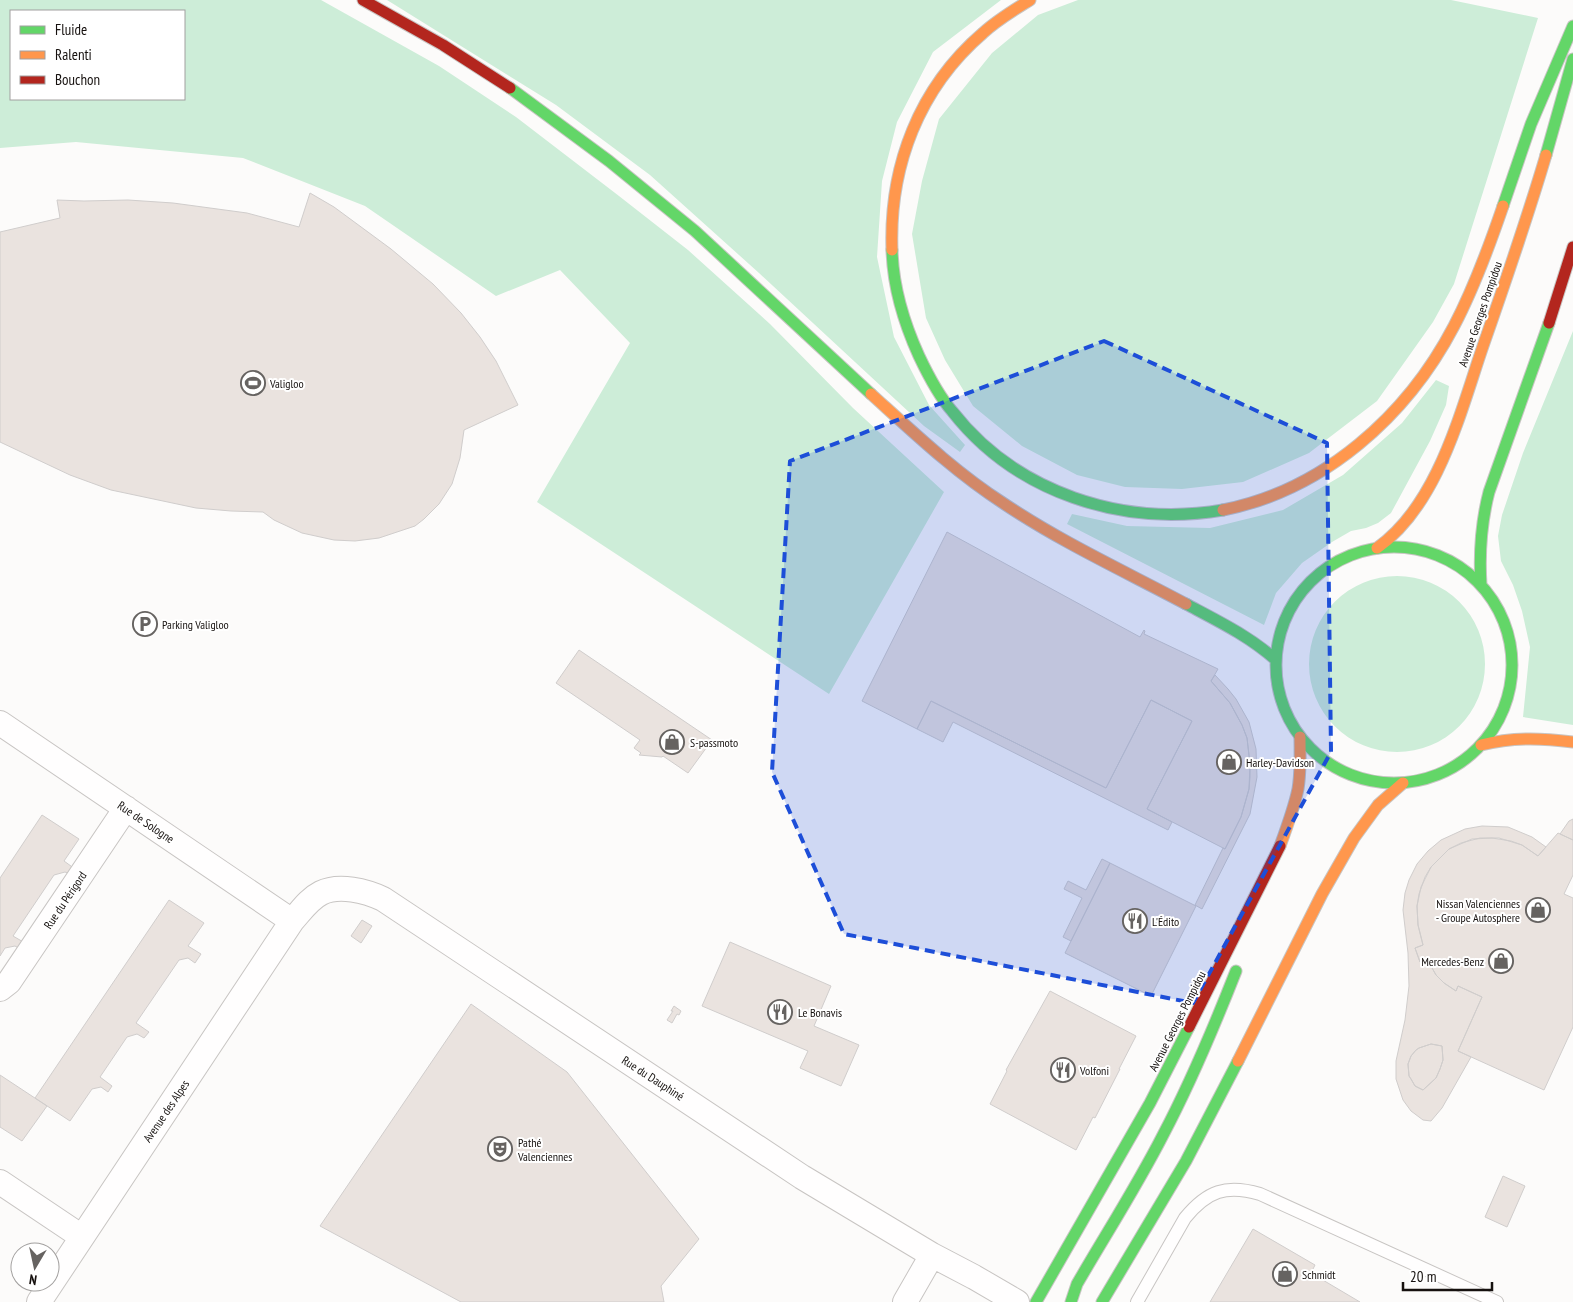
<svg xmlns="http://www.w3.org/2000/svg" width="1573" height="1302" font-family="'PT Sans Narrow',sans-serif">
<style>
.grass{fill:#cdedd8;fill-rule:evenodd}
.building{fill:#eae3df;stroke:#d0cdcc;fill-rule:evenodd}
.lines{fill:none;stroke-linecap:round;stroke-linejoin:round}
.lane-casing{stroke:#c8c5c3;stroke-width:14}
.street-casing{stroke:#c8c5c3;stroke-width:26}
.fast-casing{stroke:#c8c5c3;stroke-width:13}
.slow-casing{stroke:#c8c5c3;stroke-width:13}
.jam-casing{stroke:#c8c5c3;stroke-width:13}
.lane{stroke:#fffefe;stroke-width:12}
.street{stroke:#fffefe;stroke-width:24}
.fast{stroke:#63d668;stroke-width:11}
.slow{stroke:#ff974d;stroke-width:11}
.jam{stroke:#b3261e;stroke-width:11}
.marked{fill:#1d4ed8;fill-opacity:0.2;stroke:#1d4ed8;stroke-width:4;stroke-dasharray:10 6;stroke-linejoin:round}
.labels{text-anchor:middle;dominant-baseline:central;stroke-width:4;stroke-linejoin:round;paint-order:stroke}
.street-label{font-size:12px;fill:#16110f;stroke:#fff}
.poi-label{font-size:12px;fill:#16110f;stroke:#fff;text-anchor:start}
</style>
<rect width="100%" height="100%" fill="#fcfbfa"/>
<path class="grass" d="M0,0H321L439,66L516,117L619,196L688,250L770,324L853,408L944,492L829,694L537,502L630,343L560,270L496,296L365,206L243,158L76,142L0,148ZM11,11H184V99H11Z
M387,0H1001L933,52L897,122L882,181L877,257L894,337L929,405L965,445L960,452L924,426L759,273L650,175L556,105Z
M1078,0H1451L1538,18L1454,284L1433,322L1377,401L1309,453L1243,482L1182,489L1125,487L1077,475L1022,446L973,406L945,360L926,318L912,234L922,181L939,119L992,53L1038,15Z
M1573,331V725L1523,717L1530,647L1522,611L1513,585L1501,561L1498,536L1502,515L1523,453Z
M1436,380L1449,386L1446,405L1430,441L1391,513L1378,523L1366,528L1351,531L1332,542L1302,563L1276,593L1264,625L1067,524L1072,514L1127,526L1210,528L1283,510L1343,475L1402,423Z
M1309 664a88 88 0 1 1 176 0a88 88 0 1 1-176 0Z"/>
<path class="building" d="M310,193L334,207L391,249L433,284L461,313L480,337L496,361L518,405L464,430L460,458L452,484L439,504L424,519L415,526L379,538L355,541L334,540L302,533L274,520L263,512L231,511L196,508L111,490L70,475L0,442V232L60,218L57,200L84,201L128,200L173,203L247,213L299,227Z
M947,532L1140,637L1144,630L1145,631L1144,634L1218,669L1211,681L1230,703L1242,725L1247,738L1250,764L1249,789L1241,817L1225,849L1147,809L1192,721L1151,700L1106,788L931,701L917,729L862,701Z
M579,650L712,740L688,773L663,756L662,757L639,755L641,753L634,748L640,740L556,683Z
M1215,675L1228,689L1236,699L1249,722L1256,749L1257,777L1250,814L1202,909L1195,905L1223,848L1225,849L1241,817L1249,789L1250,777V764L1247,738L1242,725L1230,703L1211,681Z
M1151,700L1192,721L1147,809L1172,822L1168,830L953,722L943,742L917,729L931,701L1106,788Z
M42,815L79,839L64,861L75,869L70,874L65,872L54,875L13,936L25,943L20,949L15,946L5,948L0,956V878Z
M1573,819V840L1560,834L1569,821Z
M1482,826L1508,827L1532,837L1546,847L1538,856L1522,845L1511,841L1492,838L1472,839L1449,849L1431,867L1425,877L1419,894L1417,906L1418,925L1423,945L1415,948L1420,962L1427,959L1436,975L1444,983L1456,991L1458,986L1482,997L1458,1051L1471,1057L1442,1108L1431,1121L1423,1120L1411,1111L1403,1100L1396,1079V1061L1405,1020L1409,986L1408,953L1403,910L1405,893L1409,880L1417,864L1428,851L1441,840L1465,829ZM1431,1044L1442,1046L1443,1060L1440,1069L1436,1078L1423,1090L1415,1086L1411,1079L1409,1076L1408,1064L1411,1056L1416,1050L1419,1048Z
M1558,833L1573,840V875L1564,894L1573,898V1027L1544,1090L1458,1051L1482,997L1458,986L1456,991L1444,983L1436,975L1427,959L1420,962L1415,948L1423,945L1418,925L1417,906L1421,887L1431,867L1449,849L1461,843L1480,838H1499L1522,845L1538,856Z
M1102,859L1110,863L1071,941L1063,937L1082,898L1064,889L1068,881L1086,890Z
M1110,863L1196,906L1151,996L1065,953Z
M169,900L204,923L188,946L201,954L195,963L188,958L179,960L136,1023L149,1032L144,1038L137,1034L127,1037L100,1077L112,1086L108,1092L101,1087L92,1089L70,1121L35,1098Z
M362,920L372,926L361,943L351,936Z
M730,942L831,986L814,1026L859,1045L841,1086L800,1068L808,1051L702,1006Z
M1050,991L1136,1036L1119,1069H1120L1095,1118L1093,1117L1076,1150L990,1104L1007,1071L1006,1070Z
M471,1004L567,1072L699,1239L661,1286L664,1302H461L320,1226Z
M674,1006L681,1011L679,1015L677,1014L672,1023L667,1020L673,1011H671Z
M1431,1044L1442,1046L1443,1060L1440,1069L1436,1078L1423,1090L1415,1086L1411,1079L1409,1076L1408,1064L1411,1056L1416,1050L1419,1048Z
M0,1075L47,1106L22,1141L0,1127Z
M1503,1176L1525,1186L1507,1227L1485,1217Z
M1253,1229L1315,1265L1311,1273L1360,1302H1210Z"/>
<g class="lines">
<defs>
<path id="lane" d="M1137,1302L1185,1218C1207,1191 1226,1184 1260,1194L1497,1302"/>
<path id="street" d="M0,723L292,921
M0,989L9,982L126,808
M0,1182L82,1237
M39,1302L292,921C301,911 309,899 321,893C339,884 366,891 383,899L802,1177L932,1255L974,1277L1017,1302
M905,1302L932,1255"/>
<path id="fast" d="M510,88L609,161L695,231L871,394
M1546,155L1573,59
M1503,206L1531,124L1573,26
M892,250C893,287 904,323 919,356C928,375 938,395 952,411C1016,493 1122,527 1223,510
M1276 665a118 118 0 1 1 236 0a118 118 0 1 1-236 0Z
M1481,585C1479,553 1481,523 1489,492L1549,323
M1186,604C1218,621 1249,636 1276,660
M1036,1302L1150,1103L1189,1027
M1071,1302L1077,1284C1106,1234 1137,1186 1163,1135C1191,1082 1214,1027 1236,971
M1102,1302L1186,1161L1238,1061"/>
<path id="slow" d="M892,250C889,166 919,88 983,33C997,20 1014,10 1030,0
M871,394C913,432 955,472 1003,503C1061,542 1124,571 1186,604
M1223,510C1324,490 1407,416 1454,326C1474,288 1489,247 1503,206
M1377,548C1438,505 1460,413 1483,346C1505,283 1527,219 1546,155
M1481,745C1512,737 1541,738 1573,742
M1280,846C1287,827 1294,808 1298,789C1301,771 1300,754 1300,737
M1238,1061L1322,894L1354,838L1378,805L1403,783"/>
<path id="jam" d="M363,0L443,45L510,88
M1549,323L1573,247
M1189,1027L1280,846"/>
</defs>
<use href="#lane" class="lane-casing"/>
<use href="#street" class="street-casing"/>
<use href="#fast" class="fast-casing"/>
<use href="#slow" class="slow-casing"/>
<use href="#jam" class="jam-casing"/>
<use href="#lane" class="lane"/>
<use href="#street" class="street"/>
<use href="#fast" class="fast"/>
<use href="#slow" class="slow"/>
<use href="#jam" class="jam"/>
</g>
<path class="marked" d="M1104,341L1327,443L1331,752L1193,1003L844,934L772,772L790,461Z"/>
<defs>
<symbol id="stadium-ring" viewBox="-11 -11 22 22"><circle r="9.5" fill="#fff" stroke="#666361" stroke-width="1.5"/><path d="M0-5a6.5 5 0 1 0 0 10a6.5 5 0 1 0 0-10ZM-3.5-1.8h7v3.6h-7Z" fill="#666361"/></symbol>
<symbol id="parking-ring" viewBox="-11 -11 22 22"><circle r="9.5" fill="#fff" stroke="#666361" stroke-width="1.5"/><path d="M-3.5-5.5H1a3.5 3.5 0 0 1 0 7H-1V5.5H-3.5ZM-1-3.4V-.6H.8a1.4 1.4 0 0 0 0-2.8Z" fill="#666361"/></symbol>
<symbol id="shop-ring" viewBox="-11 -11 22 22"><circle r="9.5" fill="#fff" stroke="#666361" stroke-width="1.5"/><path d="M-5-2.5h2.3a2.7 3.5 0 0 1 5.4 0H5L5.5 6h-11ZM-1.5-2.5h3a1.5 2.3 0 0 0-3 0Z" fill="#666361"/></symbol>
<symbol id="restaurant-ring" viewBox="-11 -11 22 22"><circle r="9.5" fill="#fff" stroke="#666361" stroke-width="1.5"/><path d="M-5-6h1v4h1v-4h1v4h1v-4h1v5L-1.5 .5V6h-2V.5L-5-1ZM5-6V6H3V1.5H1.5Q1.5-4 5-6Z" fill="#666361"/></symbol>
<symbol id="theatre-ring" viewBox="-11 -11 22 22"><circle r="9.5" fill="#fff" stroke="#666361" stroke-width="1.5"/><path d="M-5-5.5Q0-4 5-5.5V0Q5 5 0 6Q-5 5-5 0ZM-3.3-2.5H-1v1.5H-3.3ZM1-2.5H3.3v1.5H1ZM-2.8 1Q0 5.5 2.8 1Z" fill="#666361"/></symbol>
</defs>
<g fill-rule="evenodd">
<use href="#stadium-ring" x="239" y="369" width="28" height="28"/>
<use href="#parking-ring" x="131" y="610" width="28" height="28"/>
<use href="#shop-ring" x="658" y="728" width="28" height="28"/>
<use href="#shop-ring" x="1215" y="748" width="28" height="28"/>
<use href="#shop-ring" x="1524" y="896" width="28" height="28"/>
<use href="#restaurant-ring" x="1121" y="907" width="28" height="28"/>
<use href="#shop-ring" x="1487" y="947" width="28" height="28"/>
<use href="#restaurant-ring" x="766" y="998" width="28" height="28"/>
<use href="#restaurant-ring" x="1049" y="1056" width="28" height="28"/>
<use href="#theatre-ring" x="486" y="1135" width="28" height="28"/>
<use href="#shop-ring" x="1271" y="1260" width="28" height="28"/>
</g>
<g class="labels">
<g class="street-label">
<text transform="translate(1480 314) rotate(-71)">Avenue Georges Pompidou</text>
<text transform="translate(146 822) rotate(34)">Rue de Sologne</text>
<text transform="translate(65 900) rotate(-56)">Rue du Périgord</text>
<text transform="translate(1177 1021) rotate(-63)">Avenue Georges Pompidou</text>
<text transform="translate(653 1078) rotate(33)">Rue du Dauphiné</text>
<text transform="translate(166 1111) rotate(-56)">Avenue des Alpes</text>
</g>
<g class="poi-label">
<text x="270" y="383">Valigloo</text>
<text x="162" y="624">Parking Valigloo</text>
<text x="690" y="742">S-passmoto</text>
<text x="1246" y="762">Harley-Davidson</text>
<text x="1520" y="903" text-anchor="end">Nissan Valenciennes<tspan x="1520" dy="14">- Groupe Autosphere</tspan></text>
<text x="1152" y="921">L'Édito</text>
<text x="1484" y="961" text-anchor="end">Mercedes-Benz</text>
<text x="798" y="1012">Le Bonavis</text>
<text x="1080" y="1070">Volfoni</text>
<text x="518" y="1142">Pathé<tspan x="518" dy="14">Valenciennes</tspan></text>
<text x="1302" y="1274">Schmidt</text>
</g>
</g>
<rect x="10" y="10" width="175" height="90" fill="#ffffff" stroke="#a2a09f"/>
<rect x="20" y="26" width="25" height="8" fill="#63d668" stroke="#a2a09f"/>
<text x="55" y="35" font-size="15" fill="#16110f">Fluide</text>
<rect x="20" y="51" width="25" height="8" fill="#ff974d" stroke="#a2a09f"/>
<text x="55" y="60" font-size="15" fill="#16110f">Ralenti</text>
<rect x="20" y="76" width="25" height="8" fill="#b3261e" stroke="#a2a09f"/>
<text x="55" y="85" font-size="15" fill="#16110f">Bouchon</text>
<g transform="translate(35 1267) rotate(189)"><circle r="24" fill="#ffffff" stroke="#a2a09f"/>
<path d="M0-4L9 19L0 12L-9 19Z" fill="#666361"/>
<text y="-8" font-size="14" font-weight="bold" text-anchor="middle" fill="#16110f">N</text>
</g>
<path d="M1403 1282v8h89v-8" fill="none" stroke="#16110f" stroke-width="2.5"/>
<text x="1410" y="1282" font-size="15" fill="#16110f" stroke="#ffffff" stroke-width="4" paint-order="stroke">20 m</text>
</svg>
